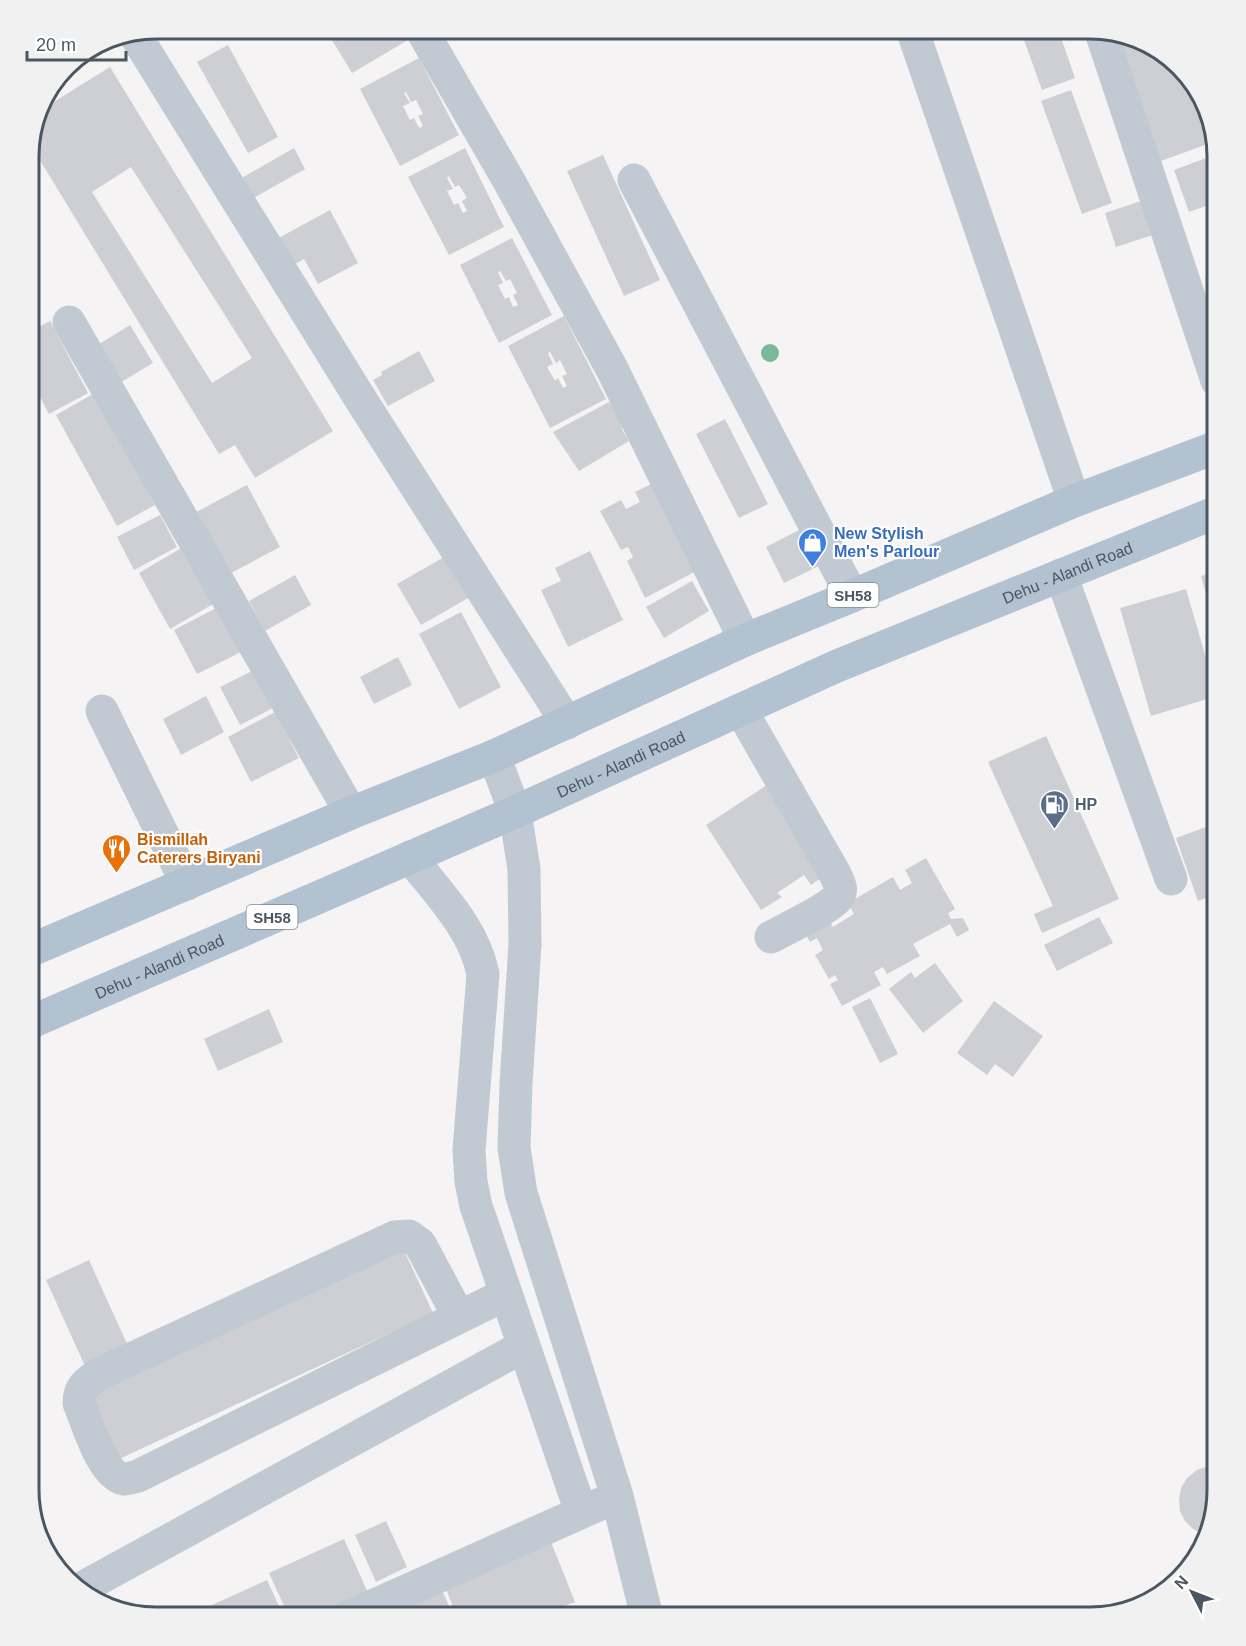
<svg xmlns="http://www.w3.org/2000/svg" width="1246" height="1646" font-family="Arial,sans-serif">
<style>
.building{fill:#cdcfd5;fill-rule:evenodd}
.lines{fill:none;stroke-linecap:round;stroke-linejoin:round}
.minor{stroke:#c1cad2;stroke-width:33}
.major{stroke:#b3c2d1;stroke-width:33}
.tree{fill:#7bb799}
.labels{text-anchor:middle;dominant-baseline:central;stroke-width:4.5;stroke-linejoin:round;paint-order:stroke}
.shield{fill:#fff;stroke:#808990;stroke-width:1.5}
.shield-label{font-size:15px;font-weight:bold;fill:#4a5661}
.shop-label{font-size:16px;font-weight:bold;fill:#366cbe;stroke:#fff;text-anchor:start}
.street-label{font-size:16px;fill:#4a5661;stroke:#fff}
.service-label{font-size:16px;font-weight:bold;fill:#4e5e75;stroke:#fff;text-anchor:start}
.food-label{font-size:16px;font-weight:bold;fill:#c56008;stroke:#fff;text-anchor:start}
.rim{fill:none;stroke:#4a5661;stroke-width:3}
</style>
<rect width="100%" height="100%" fill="#f5f3f3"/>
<path class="building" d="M340,29H401L408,40L352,73L329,35Z
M1020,29H1058L1075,78L1042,90Z
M1117,34L1154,46L1196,85L1213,142L1161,161Z
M228,45L278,137L248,153L197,62Z
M419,58L459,135L400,166L360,89ZM406,92L411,102L416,100L423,114L418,116L423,126L419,128L414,118L410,120L403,106L410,103L404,93Z
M110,67L333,431L255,478L235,445L219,454L30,144L39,111ZM131,167L252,358L212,383L92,192Z
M1071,90L1112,203L1082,214L1041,101Z
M294,148L305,169L252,199L240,179Z
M465,148L504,227L449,255L408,177ZM449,176L455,187L459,185L467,198L462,201L467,211L463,213L458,203L454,205L447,191L453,189L447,178Z
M1217,154V202L1189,212L1174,170Z
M603,155L660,280L624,296L567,171Z
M1153,197L1165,231L1116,247L1105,213Z
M330,210L358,263L318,284L304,259L288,268L273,241Z
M512,238L552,315L499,343L460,265ZM500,271L506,281L510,279L517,293L513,295L518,305L513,307L509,297L505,299L498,285L503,283L498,272Z
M564,316L606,399L550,428L508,346ZM550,352L556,363L560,360L567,374L562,376L567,386L563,388L558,378L555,381L547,367L553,364L548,353Z
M50,321L88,393L49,414L29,376V332Z
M130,325L153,363L118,384L96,346Z
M419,351L435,381L388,406L373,380L382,375L381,372Z
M93,394L155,505L117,526L56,415Z
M609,402L626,424L622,429L629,441L579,471L553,432Z
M725,419L768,504L739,518L696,434Z
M659,480L704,567L645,598L627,561L633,557L628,547L621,550L600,511L621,500L626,509L640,502L635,492Z
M247,485L280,547L220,579L187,517Z
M160,515L177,547L134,570L117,537Z
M803,528L821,565L784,583L766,547Z
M183,547L215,603L170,629L139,573Z
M590,551L623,620L568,647L541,590L561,581L555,568Z
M446,556L470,597L421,625L397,584Z
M1217,571V634L1201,576Z
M295,575L311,605L265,631L249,601Z
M692,581L709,611L664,638L646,607Z
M1186,589L1217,696L1151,716L1120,608Z
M220,606L243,651L197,674L174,630Z
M461,612L501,687L459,709L419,634Z
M398,657L412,685L374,704L360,677Z
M254,670L273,708L240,725L220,687Z
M206,696L224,732L181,755L163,719Z
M275,712L299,758L251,782L228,737Z
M1046,736L1119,899L1042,933L1034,914L1053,906L988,762Z
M767,785L825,875L811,885L804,875L777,893L782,897L761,910L706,825Z
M1211,825L1217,843V894L1198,901L1176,838Z
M926,858L955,909L948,913L951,919L963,918L969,930L957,937L950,924L913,944L920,956L887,974L883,967L874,972L881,985L842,1006L830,984L838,980L835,975L829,979L815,955L823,950L817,938L810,942L803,930L827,916L833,927L854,914L848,903L893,877L900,890L912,883L905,870Z
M1099,917L1113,943L1057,971L1044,945Z
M935,963L963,1001L923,1033L889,989L911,972L915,978Z
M870,998L898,1054L880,1063L852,1007Z
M994,1001L1043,1036L1013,1077L995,1064L987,1075L957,1053Z
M269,1009L283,1042L218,1071L204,1039Z
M402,1246L433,1313L117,1460L85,1392Z
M89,1260L128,1346L85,1366L46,1280Z
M1208,1466H1217V1491L1206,1535L1193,1529L1185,1521L1180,1511L1179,1500L1181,1488L1187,1478L1197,1470Z
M386,1521L407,1567L376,1582L355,1535Z
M549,1537L575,1602L536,1617H457L442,1579Z
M344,1539L369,1595L318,1617H289L269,1573Z
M267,1580L284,1617H201L199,1611Z
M442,1590L454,1617H391L390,1614Z"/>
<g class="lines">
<path class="minor" d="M421,29L509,181L612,369L745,640
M912,29L1074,501
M1100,29L1217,381
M134,33L363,403L567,723
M634,180L852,596
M69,322L351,813
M1061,575L1171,879
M741,710L835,874C838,881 843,888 839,896C834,906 784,930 771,937
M102,711L187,884
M494,756L515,812L524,869L525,944L516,1084L514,1148L521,1193L617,1496L647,1617
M410,857C438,893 474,928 483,974L469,1150L471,1182L476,1206L581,1512
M459,1317L420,1244L409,1236L395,1237L101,1373C87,1382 79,1387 79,1403C87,1422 102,1475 124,1479C128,1479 134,1477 138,1476L506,1294
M80,1589L524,1346
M348,1617L600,1504"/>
<g class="major">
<path d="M29,951L351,813L494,756L745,640L852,596L1074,501L1217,447"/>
<path id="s1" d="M29,1023L515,812L837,666L1217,512"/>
</g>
</g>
<circle class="tree" cx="770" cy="353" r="9"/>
<defs>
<symbol id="shop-pin" viewBox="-11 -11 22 30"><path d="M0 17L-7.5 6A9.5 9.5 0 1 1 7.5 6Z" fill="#3f7fe0" stroke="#fff"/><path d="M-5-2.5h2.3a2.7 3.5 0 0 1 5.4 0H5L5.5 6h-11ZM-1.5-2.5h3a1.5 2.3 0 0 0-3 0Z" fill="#fff"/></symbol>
<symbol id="fuel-pin" viewBox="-11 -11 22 30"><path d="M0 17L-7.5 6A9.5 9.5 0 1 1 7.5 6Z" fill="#5c6f8a" stroke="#fff"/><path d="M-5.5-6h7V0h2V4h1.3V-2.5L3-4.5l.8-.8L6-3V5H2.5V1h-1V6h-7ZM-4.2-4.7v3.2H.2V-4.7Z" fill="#fff"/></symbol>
<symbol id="restaurant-pin" viewBox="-11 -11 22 30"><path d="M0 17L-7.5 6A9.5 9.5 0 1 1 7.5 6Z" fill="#e8710a" stroke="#fff"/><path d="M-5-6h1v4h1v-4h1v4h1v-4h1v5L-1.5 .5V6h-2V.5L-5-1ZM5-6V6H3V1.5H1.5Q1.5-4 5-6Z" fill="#fff"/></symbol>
</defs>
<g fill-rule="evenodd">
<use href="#shop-pin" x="796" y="526" width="33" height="45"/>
<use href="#fuel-pin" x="1038" y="788" width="33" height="45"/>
<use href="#restaurant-pin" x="100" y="832" width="33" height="45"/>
</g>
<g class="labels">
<g class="shield">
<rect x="827.5" y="583" width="51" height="24" rx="4.5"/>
<rect x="246.5" y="905" width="51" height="24" rx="4.5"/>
</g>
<g class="shield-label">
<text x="853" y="595">SH58</text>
<text x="272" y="917">SH58</text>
</g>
<g class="shop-label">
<text x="834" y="533">New Stylish<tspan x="834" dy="18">Men's Parlour</tspan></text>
</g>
<g class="street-label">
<text stroke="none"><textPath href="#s1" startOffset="1132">Dehu - Alandi Road</textPath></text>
<text stroke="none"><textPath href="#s1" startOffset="646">Dehu - Alandi Road</textPath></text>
<text stroke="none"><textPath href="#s1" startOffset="142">Dehu - Alandi Road</textPath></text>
</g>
<g class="service-label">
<text x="1075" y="804">HP</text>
</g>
<g class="food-label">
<text x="137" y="839">Bismillah<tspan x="137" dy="18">Caterers Biryani</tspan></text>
</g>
</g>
<path d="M0 0H1246V1646H0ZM156 39H1090A117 117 0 0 1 1207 156V1490A117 117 0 0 1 1090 1607H156A117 117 0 0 1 39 1490V156A117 117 0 0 1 156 39Z" fill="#f1f1f2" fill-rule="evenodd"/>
<path class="rim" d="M156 39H1090A117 117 0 0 1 1207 156V1490A117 117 0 0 1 1090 1607H156A117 117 0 0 1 39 1490V156A117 117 0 0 1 156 39Z"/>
<g transform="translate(1192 1592) rotate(312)" stroke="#ffffff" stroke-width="4.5" paint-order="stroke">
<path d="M0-4.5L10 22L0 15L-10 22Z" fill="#4a5661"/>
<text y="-9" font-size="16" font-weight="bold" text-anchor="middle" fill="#4a5661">N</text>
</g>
<path d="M27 51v9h99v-9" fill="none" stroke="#4a5661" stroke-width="3"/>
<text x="36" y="51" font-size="18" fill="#4a5661" stroke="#ffffff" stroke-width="4.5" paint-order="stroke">20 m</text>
</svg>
